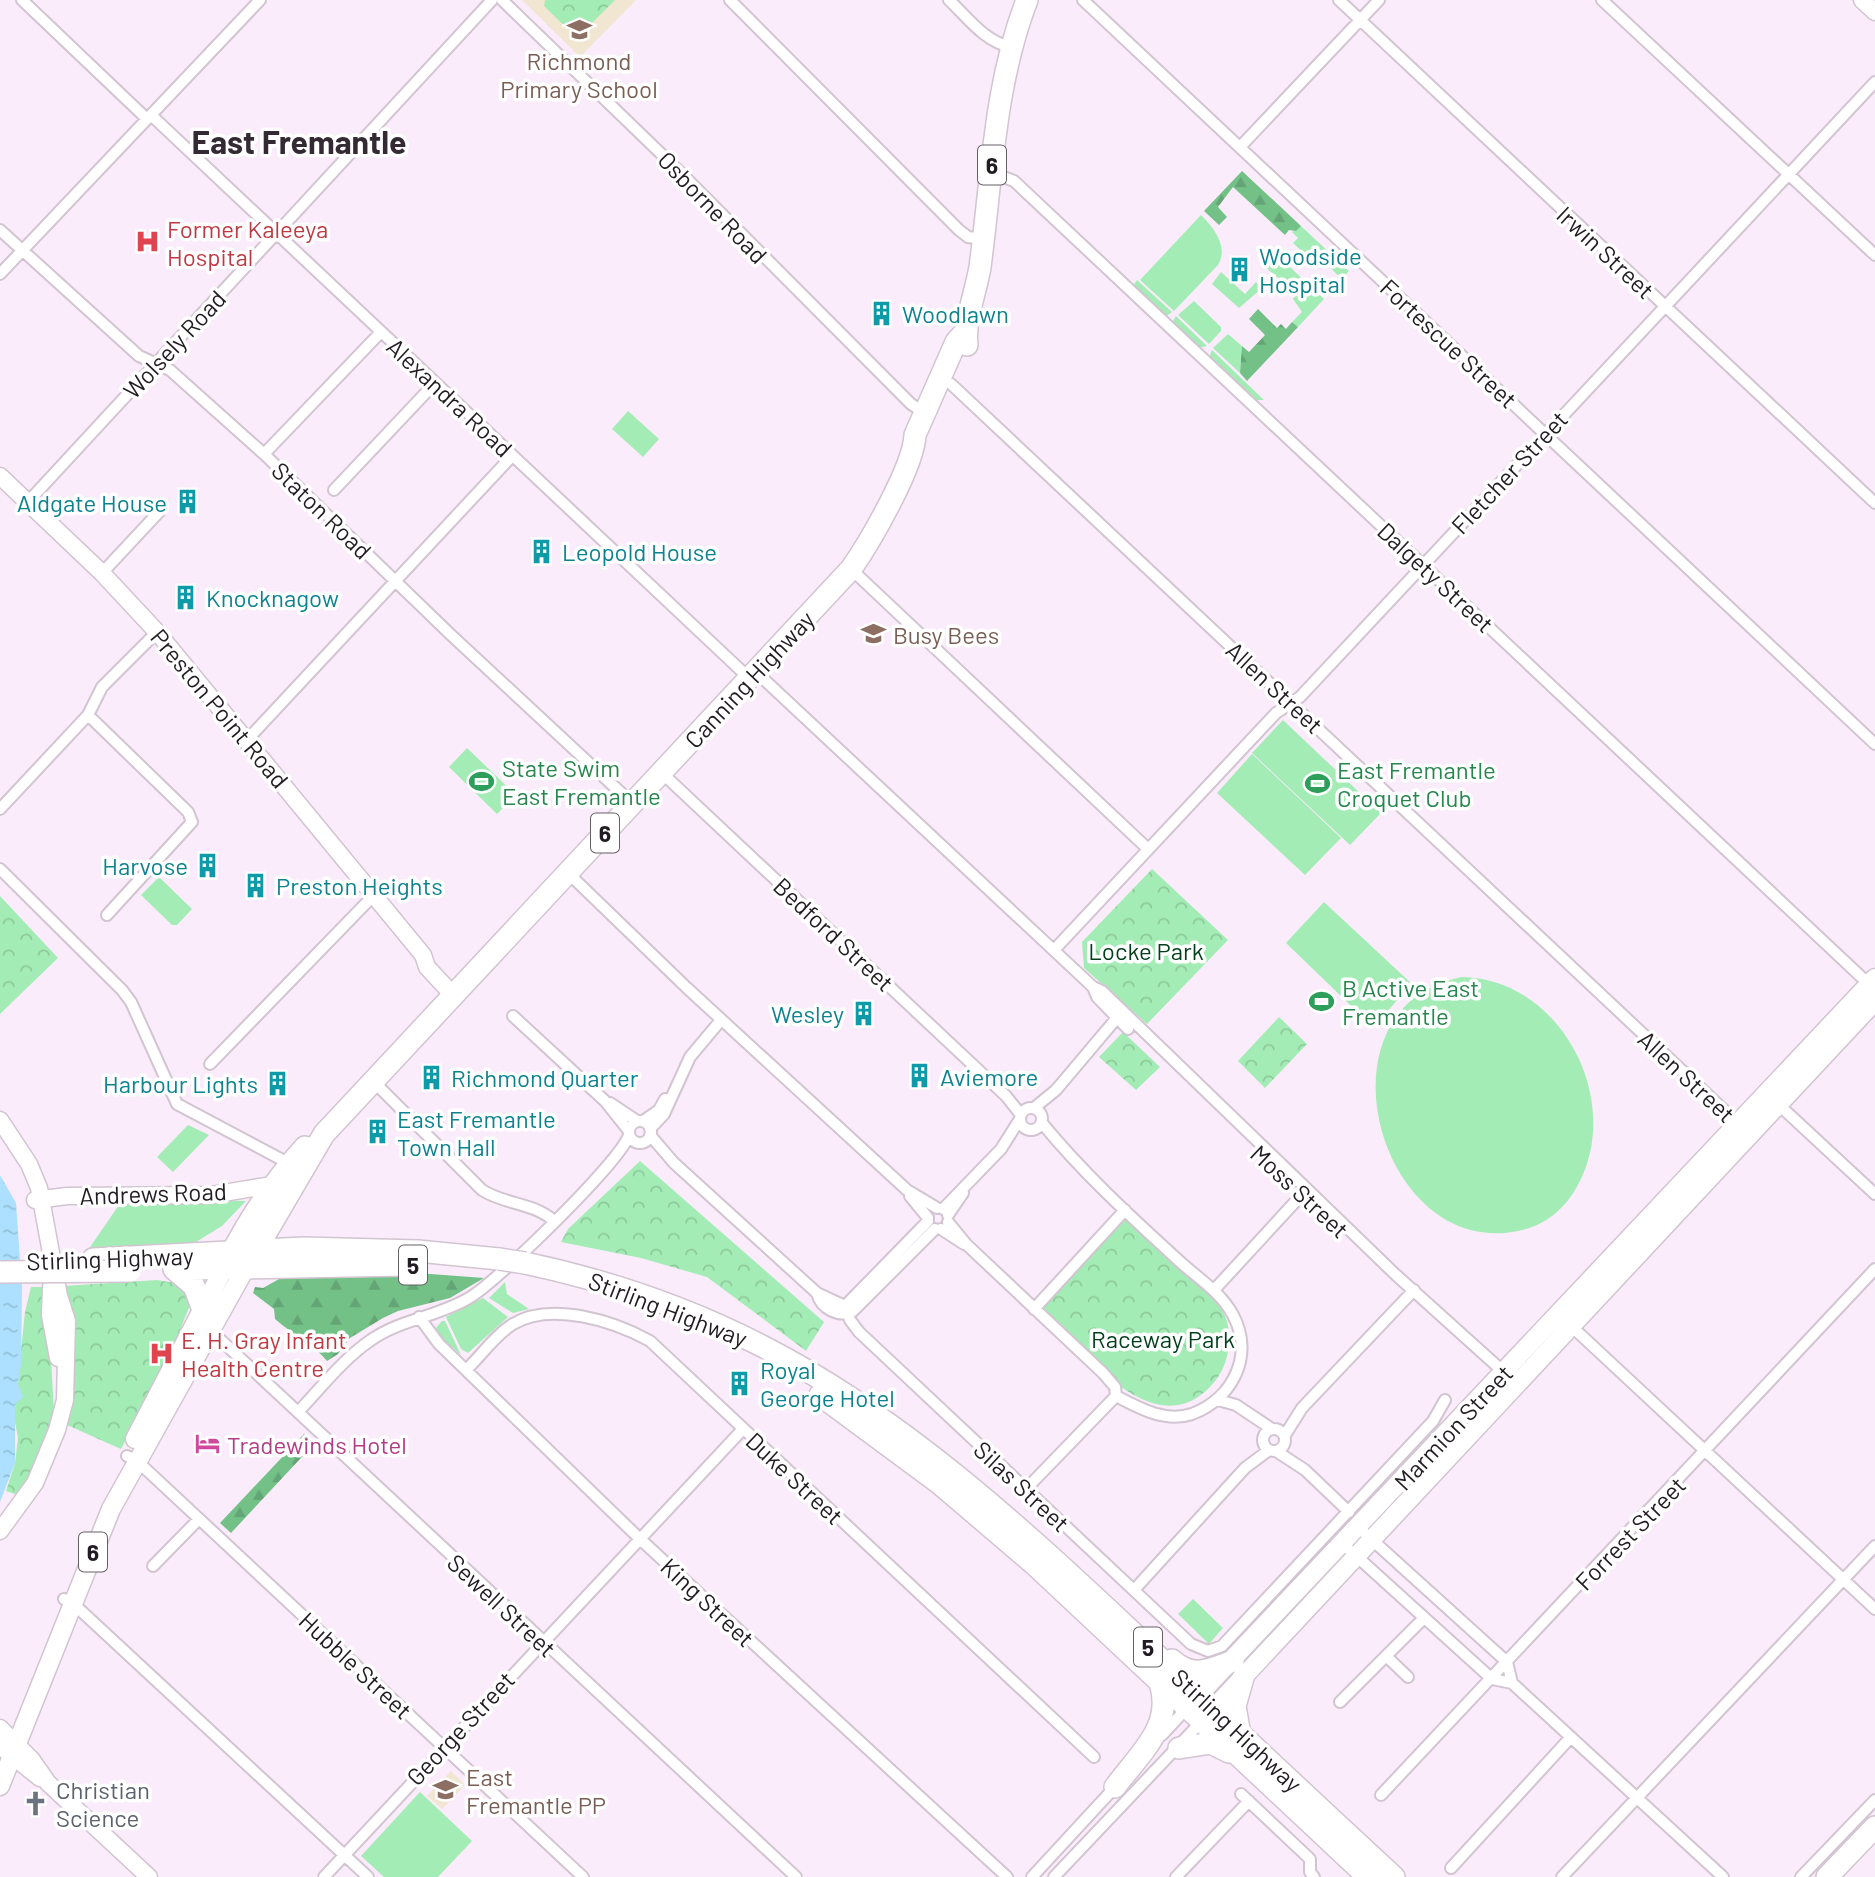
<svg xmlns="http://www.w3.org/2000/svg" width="1875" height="1877" font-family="Barlow,sans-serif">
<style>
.education{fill:#f1e6d1}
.grass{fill:#a4ecb5}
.forest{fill:url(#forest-firs)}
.park{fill:url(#park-crowns)}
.water{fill:url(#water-ripples)}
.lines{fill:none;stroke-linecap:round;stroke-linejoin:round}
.street-casing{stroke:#d2c4d1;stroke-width:14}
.secondary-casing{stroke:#d2c4d1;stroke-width:19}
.primary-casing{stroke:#d2c4d1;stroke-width:21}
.highway-casing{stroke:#d2c4d1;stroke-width:24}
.street{stroke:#fff;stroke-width:10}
.secondary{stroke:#fff;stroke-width:16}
.primary{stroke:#fff;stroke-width:18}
.highway{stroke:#fff;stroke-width:21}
.highway-bridge-casing{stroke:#d2c4d1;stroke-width:24;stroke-linecap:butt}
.highway-bridge{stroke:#fff;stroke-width:21}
.labels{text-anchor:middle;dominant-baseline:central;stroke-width:7;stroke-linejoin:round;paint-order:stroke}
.shield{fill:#fff;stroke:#646064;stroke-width:2}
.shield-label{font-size:23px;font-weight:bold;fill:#211c21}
.education-label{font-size:24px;fill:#785e54;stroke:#fff;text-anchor:start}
.street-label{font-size:24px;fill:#211c21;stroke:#fff}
.health-label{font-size:24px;fill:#be3a42;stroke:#fff;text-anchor:start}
.culture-label{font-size:24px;fill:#0d838f;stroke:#fff;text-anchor:start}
.leisure-label{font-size:24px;fill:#27864d;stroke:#fff;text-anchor:start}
.park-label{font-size:24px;fill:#013f1a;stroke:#fff}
.hotel-label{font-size:24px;fill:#b23c85;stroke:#fff;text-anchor:start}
.worship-label{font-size:24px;fill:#5b616d;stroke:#fff;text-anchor:start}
.district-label{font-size:32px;font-weight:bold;fill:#342a34;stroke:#fff}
</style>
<defs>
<pattern id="forest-firs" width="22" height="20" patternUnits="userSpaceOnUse" patternTransform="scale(1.75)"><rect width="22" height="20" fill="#74c188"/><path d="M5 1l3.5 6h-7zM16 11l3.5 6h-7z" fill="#64a575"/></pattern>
<pattern id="park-crowns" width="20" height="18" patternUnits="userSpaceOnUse" patternTransform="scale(1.75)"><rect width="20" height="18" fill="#a4ecb5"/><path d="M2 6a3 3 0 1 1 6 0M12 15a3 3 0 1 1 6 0" fill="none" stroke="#8dca9b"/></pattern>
<pattern id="water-ripples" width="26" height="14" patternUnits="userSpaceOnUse" patternTransform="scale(1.75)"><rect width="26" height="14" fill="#ace0fe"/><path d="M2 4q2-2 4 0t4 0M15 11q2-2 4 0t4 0" fill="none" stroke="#94c0d9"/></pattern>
</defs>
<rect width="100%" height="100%" fill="#faecfa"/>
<path class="education" d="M522,0H636L580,57Z
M451,1771L465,1785L442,1809L427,1796Z"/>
<path class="grass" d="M1201,215C1214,228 1229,247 1218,265L1174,311L1140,280Z
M1301,226L1349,271L1342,279L1323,261L1317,266L1293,243L1298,238L1292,232Z
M1275,253L1324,299L1298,327L1292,322L1302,312L1293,299L1297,294L1263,265Z
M1221,272L1245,294L1256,282L1262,288L1239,308L1212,284Z
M1137,280L1172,312L1165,317L1133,286Z
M1194,301L1221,327V331L1209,344L1178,315Z
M1176,316L1207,346L1199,348L1172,323Z
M1228,334L1242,346L1240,373L1213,348Z
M1212,350L1264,400H1254L1209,357Z
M628,411L659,439L643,457L612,429Z
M1283,720L1381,813L1350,845L1252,753Z
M467,748L516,795L497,814L449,767Z
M1252,754L1341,838L1305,875L1217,793Z
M159,877L192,909L177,925H172L141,895Z
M1324,902L1412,984L1373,1027L1286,943Z
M1462,977C1546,978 1606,1068 1591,1148C1584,1183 1564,1217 1529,1228C1383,1274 1305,1007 1462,977Z
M188,1125L209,1135L173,1172L157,1157Z
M207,1200L246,1201L222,1226L196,1242L86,1253L121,1202Z
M505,1282L507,1294L529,1309L513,1313L489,1298Z
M483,1298L508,1317L468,1353L461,1349L446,1317Z
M442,1321H445L461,1355L452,1347L449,1348L435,1329Z
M1193,1599L1223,1628L1209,1644L1178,1614Z
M420,1792L472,1841L438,1877H384L361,1856Z"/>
<path class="forest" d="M1242,171L1301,226L1296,231L1289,230L1285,235L1233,187L1218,207L1227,217L1219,225L1204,211Z
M1258,309L1277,328L1281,324L1286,329L1292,322L1298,327L1247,381L1240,373L1242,346L1249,352L1265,335L1249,319Z
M404,1272L484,1278L450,1298L398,1311L383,1318L350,1338L338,1354L327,1361C313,1343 291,1334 275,1319L274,1309L253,1293L255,1287L263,1288L279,1279Z
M304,1434L314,1444L231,1533L220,1523Z"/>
<path class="park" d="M545,0H615L577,38L544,6Z
M1152,869L1228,940L1147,1024L1084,968L1082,942Z
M0,896L58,958L0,1014Z
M1279,1017L1307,1044L1265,1088L1238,1061Z
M1123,1032L1160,1067L1136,1090L1099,1057Z
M640,1161L824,1322L806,1351L707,1277L641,1258L561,1242L568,1229Z
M1126,1218C1152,1242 1212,1286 1225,1316C1233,1335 1229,1361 1218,1377C1161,1456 1082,1351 1039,1309Z
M157,1280L181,1284L186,1288L190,1305L172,1350L121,1449L67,1425L69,1408L63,1286Z
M31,1287H47L54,1412L43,1450L20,1496L6,1491L15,1463L18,1438L14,1417L25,1312Z"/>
<path class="water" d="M0,1175L16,1203L22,1288L21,1365L18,1384L23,1397L15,1405V1463L0,1502Z"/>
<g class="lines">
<defs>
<path id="street" d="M22,0L147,119
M502,0L682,174L911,404L925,413
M730,0L959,230L968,237L983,239
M949,0C968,18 985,42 1011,47
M1083,0L1875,744
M1339,0L1875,503
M1602,0L1875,255
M151,115L749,678
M1240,147L1379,0
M991,172L1014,181L1873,988
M0,230L139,356L170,370L264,454L450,634L633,804
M0,274L260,0
M951,384L1741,1126
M264,454L381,332
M334,490L435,383
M27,503L492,0
M851,569L1148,849
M102,573L159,512
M756,672L1093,987L1102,991L1396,1275L1507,1375
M88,715L188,812L192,822L107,915
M247,740L512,456
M662,773L1006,1096L1021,1115
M0,809L88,715L102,687L157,632
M0,869L122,990L131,1002L177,1104L290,1164
M567,872L687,988L907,1190L937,1208
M1054,950L1276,713L1300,697L1875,82
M1093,987L1097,997L1128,1029
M513,1016L605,1101L628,1130
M210,1064L374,895
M372,1080L482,1190C505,1205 533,1202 554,1221
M610,1103L637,1121
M1779,1105L1875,1194
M1020 1119a11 11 0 1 1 22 0a11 11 0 1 1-22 0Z
M1034,1108L1056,1090L1121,1013
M629 1132a11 11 0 1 1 22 0a11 11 0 1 1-22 0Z
M643,1121L659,1110L665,1099
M1042,1123C1082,1172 1130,1216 1177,1259C1197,1278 1220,1291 1233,1315C1255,1356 1232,1399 1192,1414C1165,1423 1139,1408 1116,1396
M650,1129L664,1114L690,1057L721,1020
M650,1135L674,1163L817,1293L845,1306
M910,1196L928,1218
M943,1209L1001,1149L1020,1119
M948,1215L963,1193
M948,1222L966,1244L1103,1373L1115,1387L1116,1396
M941,1229L964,1244
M1214,1290L1307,1189
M817,1293C821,1309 839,1318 853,1311L935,1229
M845,1306L850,1320L859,1332L1191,1644L1208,1651L1222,1646L1433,1421L1445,1400
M845,1306L928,1221
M1034,1309L1125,1210
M419,1317L439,1344L640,1539L1007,1877
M1568,1323L1875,1609
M210,1330L796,1877
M466,1370C481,1356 495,1335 513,1324C551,1301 614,1321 650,1341L1094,1757
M1218,1400L1236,1405L1272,1429
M298,1412C321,1388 343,1359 371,1340C401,1319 437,1317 469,1298C496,1283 621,1161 629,1135
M1263 1440a11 11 0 1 1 22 0a11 11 0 1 1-22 0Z
M1285,1435L1302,1408L1414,1290
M1276,1451L1305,1470L1349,1512
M127,1456L136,1460L583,1877
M1025,1490L1116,1396
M1359,1528L1507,1662L1512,1683
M1343,1544L1492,1679L1512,1683L1723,1877
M153,1566L199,1519
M1134,1590L1245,1468L1269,1450
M64,1599L79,1609L368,1877
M1386,1656L1408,1677
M1340,1702L1424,1618
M1162,1735L1187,1708
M1241,1794L1310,1859V1872L1314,1877
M1381,1795L1875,1269
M1451,1868L1571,1737
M324,1877L743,1429
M1032,1877L1116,1786
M1054,1877L1202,1721
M1176,1877L1249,1801
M1562,1877L1875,1546
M1801,1877L1875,1800"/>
<path id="secondary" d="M1862,0L1875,12
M0,476L102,573L157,632L423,955L427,967L452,994
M0,1120L29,1164L39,1188L59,1296L67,1321L65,1400L57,1430L35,1483L0,1531
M35,1200L67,1196L211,1195L272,1185
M51,1287L50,1315L58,1358
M0,1728L32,1760L48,1783L149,1877
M0,1746L40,1778"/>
<path id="primary" d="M135,1439L224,1268
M1189,1705L1875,978
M1204,1719L1875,1001
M0,1786L111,1509L246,1267"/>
<path id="highway" d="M967,345C964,320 976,292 980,267C992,178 994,85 1027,0
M93,1259L303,1248L418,1251L499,1259
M227,1262C249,1219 273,1182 305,1147
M525,1263C605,1280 686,1307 760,1345C900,1416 1019,1526 1132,1632C1219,1714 1306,1796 1394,1877
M246,1267L324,1134L851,569C870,542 914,466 915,435L956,342L965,332
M174,1269L194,1286L203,1310
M189,1269L406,1265
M820,1395L939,1483L1034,1564L1368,1877
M1172,1660C1193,1679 1209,1670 1233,1661
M1240,1735L1235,1706L1243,1678
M1179,1748L1211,1743L1229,1752
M1115,1787C1140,1753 1174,1726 1160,1683
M1827,1877L1875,1827"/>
</defs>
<use href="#street" class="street-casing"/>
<use href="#secondary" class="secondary-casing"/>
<use href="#primary" class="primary-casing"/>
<use href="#highway" class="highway-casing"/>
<use href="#street" class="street"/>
<use href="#secondary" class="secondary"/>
<use href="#primary" class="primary"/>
<use href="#highway" class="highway"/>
<defs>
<path id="highway-bridge" d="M499,1259L525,1263
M0,1272L130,1271"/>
</defs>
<use href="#highway-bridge" class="highway-bridge-casing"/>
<use href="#highway-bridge" class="highway-bridge"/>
</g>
<defs>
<symbol id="school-bare" viewBox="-9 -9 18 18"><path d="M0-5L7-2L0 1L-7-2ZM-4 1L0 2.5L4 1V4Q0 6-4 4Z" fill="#8d6e63" stroke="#fff" stroke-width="2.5" paint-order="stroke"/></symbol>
<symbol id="hospital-bare" viewBox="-9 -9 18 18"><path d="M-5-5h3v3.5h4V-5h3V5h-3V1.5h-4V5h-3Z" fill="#e0444e" stroke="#fff" stroke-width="2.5" paint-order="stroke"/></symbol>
<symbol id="building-bare" viewBox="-9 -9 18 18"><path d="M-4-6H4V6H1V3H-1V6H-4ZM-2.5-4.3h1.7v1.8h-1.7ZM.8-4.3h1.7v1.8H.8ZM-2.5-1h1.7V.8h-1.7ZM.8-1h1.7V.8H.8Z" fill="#0f9aa8" stroke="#fff" stroke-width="2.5" paint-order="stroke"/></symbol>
<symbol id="stadium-bare" viewBox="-9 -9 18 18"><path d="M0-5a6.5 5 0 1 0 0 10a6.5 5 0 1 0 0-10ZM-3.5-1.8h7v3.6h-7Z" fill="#2e9e5b" stroke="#fff" stroke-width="2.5" paint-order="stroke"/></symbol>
<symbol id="hotel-bare" viewBox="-9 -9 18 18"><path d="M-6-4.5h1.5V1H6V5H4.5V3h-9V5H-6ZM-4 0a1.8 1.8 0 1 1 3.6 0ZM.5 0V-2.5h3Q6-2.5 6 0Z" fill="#d1479c" stroke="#fff" stroke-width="2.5" paint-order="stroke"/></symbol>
<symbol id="church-bare" viewBox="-9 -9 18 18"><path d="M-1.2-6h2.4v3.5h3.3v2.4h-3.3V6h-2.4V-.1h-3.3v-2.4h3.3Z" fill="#6b7280" stroke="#fff" stroke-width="2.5" paint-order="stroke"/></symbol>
</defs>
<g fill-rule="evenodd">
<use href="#school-bare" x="562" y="12" width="35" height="35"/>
<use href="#hospital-bare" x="130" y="224" width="35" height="35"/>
<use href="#building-bare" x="1222" y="252" width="35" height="35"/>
<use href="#building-bare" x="864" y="296" width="35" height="35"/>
<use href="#building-bare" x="170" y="484" width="35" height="35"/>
<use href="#building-bare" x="524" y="534" width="35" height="35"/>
<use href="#building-bare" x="168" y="580" width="35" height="35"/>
<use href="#school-bare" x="856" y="616" width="35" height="35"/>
<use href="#stadium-bare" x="464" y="764" width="35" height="35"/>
<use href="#stadium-bare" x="1300" y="766" width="35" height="35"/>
<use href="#building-bare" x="190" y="848" width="35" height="35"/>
<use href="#building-bare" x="238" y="868" width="35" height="35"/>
<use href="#stadium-bare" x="1304" y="984" width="35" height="35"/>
<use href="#building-bare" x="846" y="996" width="35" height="35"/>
<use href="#building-bare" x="902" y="1058" width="35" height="35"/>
<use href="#building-bare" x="414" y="1060" width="35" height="35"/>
<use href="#building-bare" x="260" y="1066" width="35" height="35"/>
<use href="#building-bare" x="360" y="1114" width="35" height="35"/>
<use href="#hospital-bare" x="144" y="1336" width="35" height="35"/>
<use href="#building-bare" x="722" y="1366" width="35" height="35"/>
<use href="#hotel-bare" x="190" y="1426" width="35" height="35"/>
<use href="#school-bare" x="428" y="1772" width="35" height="35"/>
<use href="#church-bare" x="18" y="1786" width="35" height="35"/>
</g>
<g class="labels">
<g class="shield">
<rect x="978" y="145.5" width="28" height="39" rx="5"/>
<rect x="591" y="813.5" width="28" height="39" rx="5"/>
<rect x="399" y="1245.5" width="28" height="39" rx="5"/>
<rect x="79" y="1532.5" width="28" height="39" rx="5"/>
<rect x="1134" y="1627.5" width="28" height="39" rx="5"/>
</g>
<g class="shield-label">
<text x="992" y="165">6</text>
<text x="605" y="833">6</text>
<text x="413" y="1265">5</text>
<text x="93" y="1552">6</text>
<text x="1148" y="1647">5</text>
</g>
<g class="education-label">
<text x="579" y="60" text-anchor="middle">Richmond<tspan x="579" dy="28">Primary School</tspan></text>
<text x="893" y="634">Busy Bees</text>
<text x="466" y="1776">East<tspan x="466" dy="28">Fremantle PP</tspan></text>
</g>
<g class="street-label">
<text transform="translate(713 207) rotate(46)">Osborne Road</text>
<text transform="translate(1606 252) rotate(43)">Irwin Street</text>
<text transform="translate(1449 343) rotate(43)">Fortescue Street</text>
<text transform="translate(174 344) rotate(-47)">Wolsely Road</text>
<text transform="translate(450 397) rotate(43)">Alexandra Road</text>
<text transform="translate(1509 472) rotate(-47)">Fletcher Street</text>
<text transform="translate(322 510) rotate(44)">Staton Road</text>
<text transform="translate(1436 577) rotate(43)">Dalgety Street</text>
<text transform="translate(749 679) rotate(-47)">Canning Highway</text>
<text transform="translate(1275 687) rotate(43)">Allen Street</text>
<text transform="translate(220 708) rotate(50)">Preston Point Road</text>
<text transform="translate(834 934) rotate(43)">Bedford Street</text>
<text transform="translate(1687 1076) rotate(43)">Allen Street</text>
<text transform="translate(1300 1191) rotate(43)">Moss Street</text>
<text transform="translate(153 1193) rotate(-2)">Andrews Road</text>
<text transform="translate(110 1258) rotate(-2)">Stirling Highway</text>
<text transform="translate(668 1309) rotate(21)">Stirling Highway</text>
<text transform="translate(1453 1427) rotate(-47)">Marmion Street</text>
<text transform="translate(795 1478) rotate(43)">Duke Street</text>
<text transform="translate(1022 1486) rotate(43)">Silas Street</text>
<text transform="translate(1630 1533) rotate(-46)">Forrest Street</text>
<text transform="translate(708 1602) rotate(43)">King Street</text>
<text transform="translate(502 1605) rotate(43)">Sewell Street</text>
<text transform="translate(356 1665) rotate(43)">Hubble Street</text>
<text transform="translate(460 1728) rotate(-47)">George Street</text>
<text transform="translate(1237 1730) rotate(43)">Stirling Highway</text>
</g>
<g class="health-label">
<text x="167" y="228">Former Kaleeya<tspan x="167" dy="28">Hospital</tspan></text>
<text x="181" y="1339">E. H. Gray Infant<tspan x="181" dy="28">Health Centre</tspan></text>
</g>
<g class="culture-label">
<text x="1259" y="255">Woodside<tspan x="1259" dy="28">Hospital</tspan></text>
<text x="902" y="313">Woodlawn</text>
<text x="167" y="502" text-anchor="end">Aldgate House</text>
<text x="562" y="551">Leopold House</text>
<text x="206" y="597">Knocknagow</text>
<text x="188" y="865" text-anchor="end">Harvose</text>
<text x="276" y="885">Preston Heights</text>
<text x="844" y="1013" text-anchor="end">Wesley</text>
<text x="940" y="1076">Aviemore</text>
<text x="451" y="1077">Richmond Quarter</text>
<text x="258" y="1083" text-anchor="end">Harbour Lights</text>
<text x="397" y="1118">East Fremantle<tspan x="397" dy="28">Town Hall</tspan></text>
<text x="760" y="1369">Royal<tspan x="760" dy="28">George Hotel</tspan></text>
</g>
<g class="leisure-label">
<text x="502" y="767">State Swim<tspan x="502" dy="28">East Fremantle</tspan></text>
<text x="1337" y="769">East Fremantle<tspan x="1337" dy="28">Croquet Club</tspan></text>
<text x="1342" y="987">B Active East<tspan x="1342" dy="28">Fremantle</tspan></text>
</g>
<g class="park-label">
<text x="1146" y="950">Locke Park</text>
<text x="1163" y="1338">Raceway Park</text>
</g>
<g class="hotel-label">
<text x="227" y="1444">Tradewinds Hotel</text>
</g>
<g class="worship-label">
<text x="56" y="1789">Christian<tspan x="56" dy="28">Science</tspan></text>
</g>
<g class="district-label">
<text x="299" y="141">East Fremantle</text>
</g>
</g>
</svg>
